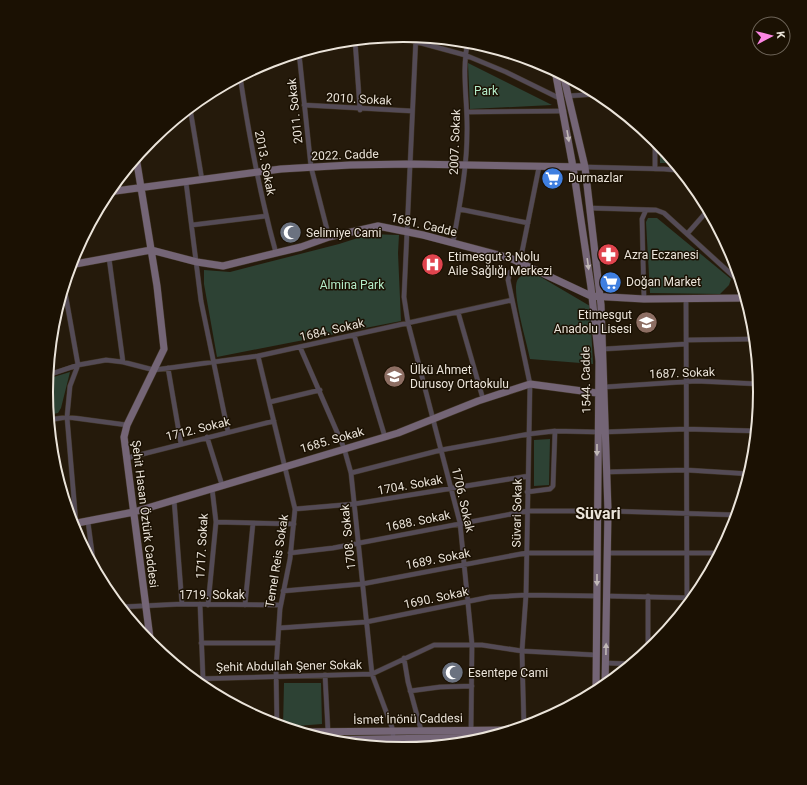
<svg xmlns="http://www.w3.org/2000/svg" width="807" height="785" font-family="Roboto,sans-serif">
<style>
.green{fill:#2d4234}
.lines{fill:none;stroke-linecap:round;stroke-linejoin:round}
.street-casing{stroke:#413628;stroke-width:5.5}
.secondary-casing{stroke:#413628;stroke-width:8}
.street{stroke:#544b56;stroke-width:4.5}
.secondary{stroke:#746576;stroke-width:7}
.oneway{fill:#c1b8b7}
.labels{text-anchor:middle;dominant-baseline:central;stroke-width:3;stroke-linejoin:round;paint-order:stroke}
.park-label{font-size:12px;fill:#b4ecc8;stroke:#1b1103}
.street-label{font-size:12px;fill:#ebe4da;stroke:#1b1103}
.poi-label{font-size:12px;fill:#ebe4da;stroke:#1b1103;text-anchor:start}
.district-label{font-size:16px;font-weight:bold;fill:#ebe4da;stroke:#1b1103}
.rim{fill:none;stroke:#ebe4da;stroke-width:2}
</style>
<rect width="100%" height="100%" fill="#251a0b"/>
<path class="green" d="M468,63L552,105L470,109Z
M660,144L676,163H660Z
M648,218H657L731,279L729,285L720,294L650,293L646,222Z
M370,234L399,235L398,253L401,321L217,357L204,284V270L230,272L339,244Z
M528,274L539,276L590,306L593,364L530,359C527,343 512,294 517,281C519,276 524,275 528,274Z
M70,372L61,408L58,413L48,415L46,392L47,379Z
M550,439L549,485L534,486V440Z
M284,683H321L322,724L283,727Z"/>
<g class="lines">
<defs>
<path id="street" d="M395,36L465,55L506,72L561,99
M416,36L404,297L408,323L460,523L472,644L471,730
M355,40L360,110
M299,53L311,167L329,237
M240,76C249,136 260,195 276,253
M567,96L599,94
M304,105L412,111
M190,108L202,180
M467,112L564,111
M655,138V169
M585,167L664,169L675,170L687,177
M186,182L201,301L228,432
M589,208L656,210L664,213L742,284
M459,209L528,223
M192,225L266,216
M687,234L709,209
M453,243C459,207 467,170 467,133C468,103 461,71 468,41
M109,258L123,362
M520,262L539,167
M64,286L78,365L70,386L67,417L76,523
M644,299L642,219L646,210
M686,299L687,607
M458,312L483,399
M354,335L385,437
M687,340L756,339
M300,347L344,448L351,473L372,674L393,730V749
M604,349L686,344
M258,356L295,509L290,559L280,609L276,669L277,726
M168,368L181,444
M48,375L78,365L106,360L123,362L154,370L258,356L512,300
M605,387L696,381L760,384
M270,402L320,390
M49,420L67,417L127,425
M605,432L686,429L757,431
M207,437L222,485
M127,458L274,421
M606,472L686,470L751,474
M351,473L441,450L529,434L555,431L597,432
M527,492L550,489L553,486L555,431
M174,499L182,604
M295,509L354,504L528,476
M608,511L738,515
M88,522L94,567
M216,522L294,524
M290,553L333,548L527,511H597
M608,553H721
M283,591L362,584L526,553H597
M607,596L695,598
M200,604L203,678
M208,605L216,522L212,488
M245,605L253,523
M120,607L182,604L280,605
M279,628L366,622L490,597L526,595L597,596
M201,643H278
M648,652V596
M404,658L408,682L421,730
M606,663L634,664
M325,675L328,731
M192,679L372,674L434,645H482L522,651L596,655
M410,691L440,687L472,686
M524,728L522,651L526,595L530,384L508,280L510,272L529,269"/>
<path id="secondary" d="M555,70L573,167L591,287L599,361L596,693
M563,74L585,167L601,305L608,511L605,688
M136,157L157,286L164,349L127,425L124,437L151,646
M108,192L281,169L350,165L410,164L585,167
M70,265L151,250L197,262L223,266L301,247L329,237L378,226L423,235L510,258L591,296L644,299L747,298
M72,524L134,512L398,433L478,401L530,384L597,393
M298,732L517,730
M325,740L492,737"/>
</defs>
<use href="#street" class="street-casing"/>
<use href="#secondary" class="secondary-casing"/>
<use href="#street" class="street"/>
<use href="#secondary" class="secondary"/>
</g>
<defs><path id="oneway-solid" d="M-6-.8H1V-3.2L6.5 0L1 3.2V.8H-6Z"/></defs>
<g class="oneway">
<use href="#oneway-solid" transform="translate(568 136) rotate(80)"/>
<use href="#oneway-solid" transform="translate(588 264) rotate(82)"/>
<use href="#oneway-solid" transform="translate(597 450) rotate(90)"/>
<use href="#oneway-solid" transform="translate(597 580) rotate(90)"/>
<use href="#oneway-solid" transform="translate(606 649) rotate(-89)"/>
</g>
<defs>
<symbol id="supermarket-disc" viewBox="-11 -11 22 22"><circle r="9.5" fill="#3f7fe0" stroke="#1b1103"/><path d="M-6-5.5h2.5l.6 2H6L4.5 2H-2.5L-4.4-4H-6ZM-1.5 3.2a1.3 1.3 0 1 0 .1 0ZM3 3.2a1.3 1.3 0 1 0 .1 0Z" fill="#fff"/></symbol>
<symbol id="mosque-disc" viewBox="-11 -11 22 22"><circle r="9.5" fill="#6b7280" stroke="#1b1103"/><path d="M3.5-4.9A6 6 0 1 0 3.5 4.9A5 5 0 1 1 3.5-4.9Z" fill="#fff"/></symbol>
<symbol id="pharmacy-disc" viewBox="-11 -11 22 22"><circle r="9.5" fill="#e0444e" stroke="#1b1103"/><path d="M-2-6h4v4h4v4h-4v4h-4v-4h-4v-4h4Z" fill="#fff"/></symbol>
<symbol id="hospital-disc" viewBox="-11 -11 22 22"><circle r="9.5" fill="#e0444e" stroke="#1b1103"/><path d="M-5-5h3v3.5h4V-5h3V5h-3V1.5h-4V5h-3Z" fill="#fff"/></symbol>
<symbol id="school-disc" viewBox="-11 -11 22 22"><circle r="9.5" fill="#8d6e63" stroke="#1b1103"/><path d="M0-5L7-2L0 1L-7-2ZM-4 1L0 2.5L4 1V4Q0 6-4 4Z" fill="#fff"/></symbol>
</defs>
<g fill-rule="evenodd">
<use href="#supermarket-disc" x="540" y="166" width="25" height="25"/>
<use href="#mosque-disc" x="278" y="220" width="25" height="25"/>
<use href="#pharmacy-disc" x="596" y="242" width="25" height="25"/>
<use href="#hospital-disc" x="420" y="252" width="25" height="25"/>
<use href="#supermarket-disc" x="598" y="270" width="25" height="25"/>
<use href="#school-disc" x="634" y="310" width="25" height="25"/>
<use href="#school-disc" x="382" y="364" width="25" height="25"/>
<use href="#mosque-disc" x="440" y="660" width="25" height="25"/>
</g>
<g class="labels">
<g class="park-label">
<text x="486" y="91">Park</text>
<text x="352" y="285">Almina Park</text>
</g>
<g class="street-label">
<text transform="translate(359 99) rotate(3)">2010. Sokak</text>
<text transform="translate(295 111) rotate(-96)">2011. Sokak</text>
<text transform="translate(455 142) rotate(-88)">2007. Sokak</text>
<text transform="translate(345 155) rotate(-2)">2022. Cadde</text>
<text transform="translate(265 163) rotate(79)">2013. Sokak</text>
<text transform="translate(424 225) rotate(13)">1681. Cadde</text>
<text transform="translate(332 330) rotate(-13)">1684. Sokak</text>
<text transform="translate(682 373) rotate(-2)">1687. Sokak</text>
<text transform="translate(586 380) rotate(-91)">1544. Cadde</text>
<text transform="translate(198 429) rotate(-14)">1712. Sokak</text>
<text transform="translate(332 440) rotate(-16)">1685. Sokak</text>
<text transform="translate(410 485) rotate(-10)">1704. Sokak</text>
<text transform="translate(463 500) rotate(77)">1706. Sokak</text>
<text transform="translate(517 513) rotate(-89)">Süvari Sokak</text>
<text transform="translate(145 514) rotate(83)">Şehit Hasan Öztürk Caddesi</text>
<text transform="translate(418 521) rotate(-11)">1688. Sokak</text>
<text transform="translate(348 537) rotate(-96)">1708. Sokak</text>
<text transform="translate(202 546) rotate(-87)">1717. Sokak</text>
<text transform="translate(438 559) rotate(-11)">1689. Sokak</text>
<text transform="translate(277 561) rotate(-81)">Temel Reis Sokak</text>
<text x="212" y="595">1719. Sokak</text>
<text transform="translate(436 598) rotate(-12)">1690. Sokak</text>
<text transform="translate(289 666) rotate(-1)">Şehit Abdullah Şener Sokak</text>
<text transform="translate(408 719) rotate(-1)">İsmet İnönü Caddesi</text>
</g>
<g class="poi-label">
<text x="568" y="178">Durmazlar</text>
<text x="306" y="233">Selimiye Cami</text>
<text x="624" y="255">Azra Eczanesi</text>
<text x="448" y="257">Etimesgut 3 Nolu<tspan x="448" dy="14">Aile Sağlığı Merkezi</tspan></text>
<text x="626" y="282">Doğan Market</text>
<text x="632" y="315" text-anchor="end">Etimesgut<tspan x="632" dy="14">Anadolu Lisesi</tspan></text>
<text x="410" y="370">Ülkü Ahmet<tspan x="410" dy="14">Durusoy Ortaokulu</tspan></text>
<text x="468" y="673">Esentepe Cami</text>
</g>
<g class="district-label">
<text x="598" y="513">Süvari</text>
</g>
</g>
<path d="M0 0H807V785H0ZM53 392a350 350 0 1 1 700 0a350 350 0 1 1-700 0Z" fill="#1b1103" fill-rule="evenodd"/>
<path class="rim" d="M53 392a350 350 0 1 1 700 0a350 350 0 1 1-700 0Z"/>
<g transform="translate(771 36) rotate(83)"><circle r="19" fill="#1b1103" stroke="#6e6559"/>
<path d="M0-3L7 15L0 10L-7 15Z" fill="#fc86e3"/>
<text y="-6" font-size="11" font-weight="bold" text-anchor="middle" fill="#ebe4da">K</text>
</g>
</svg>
